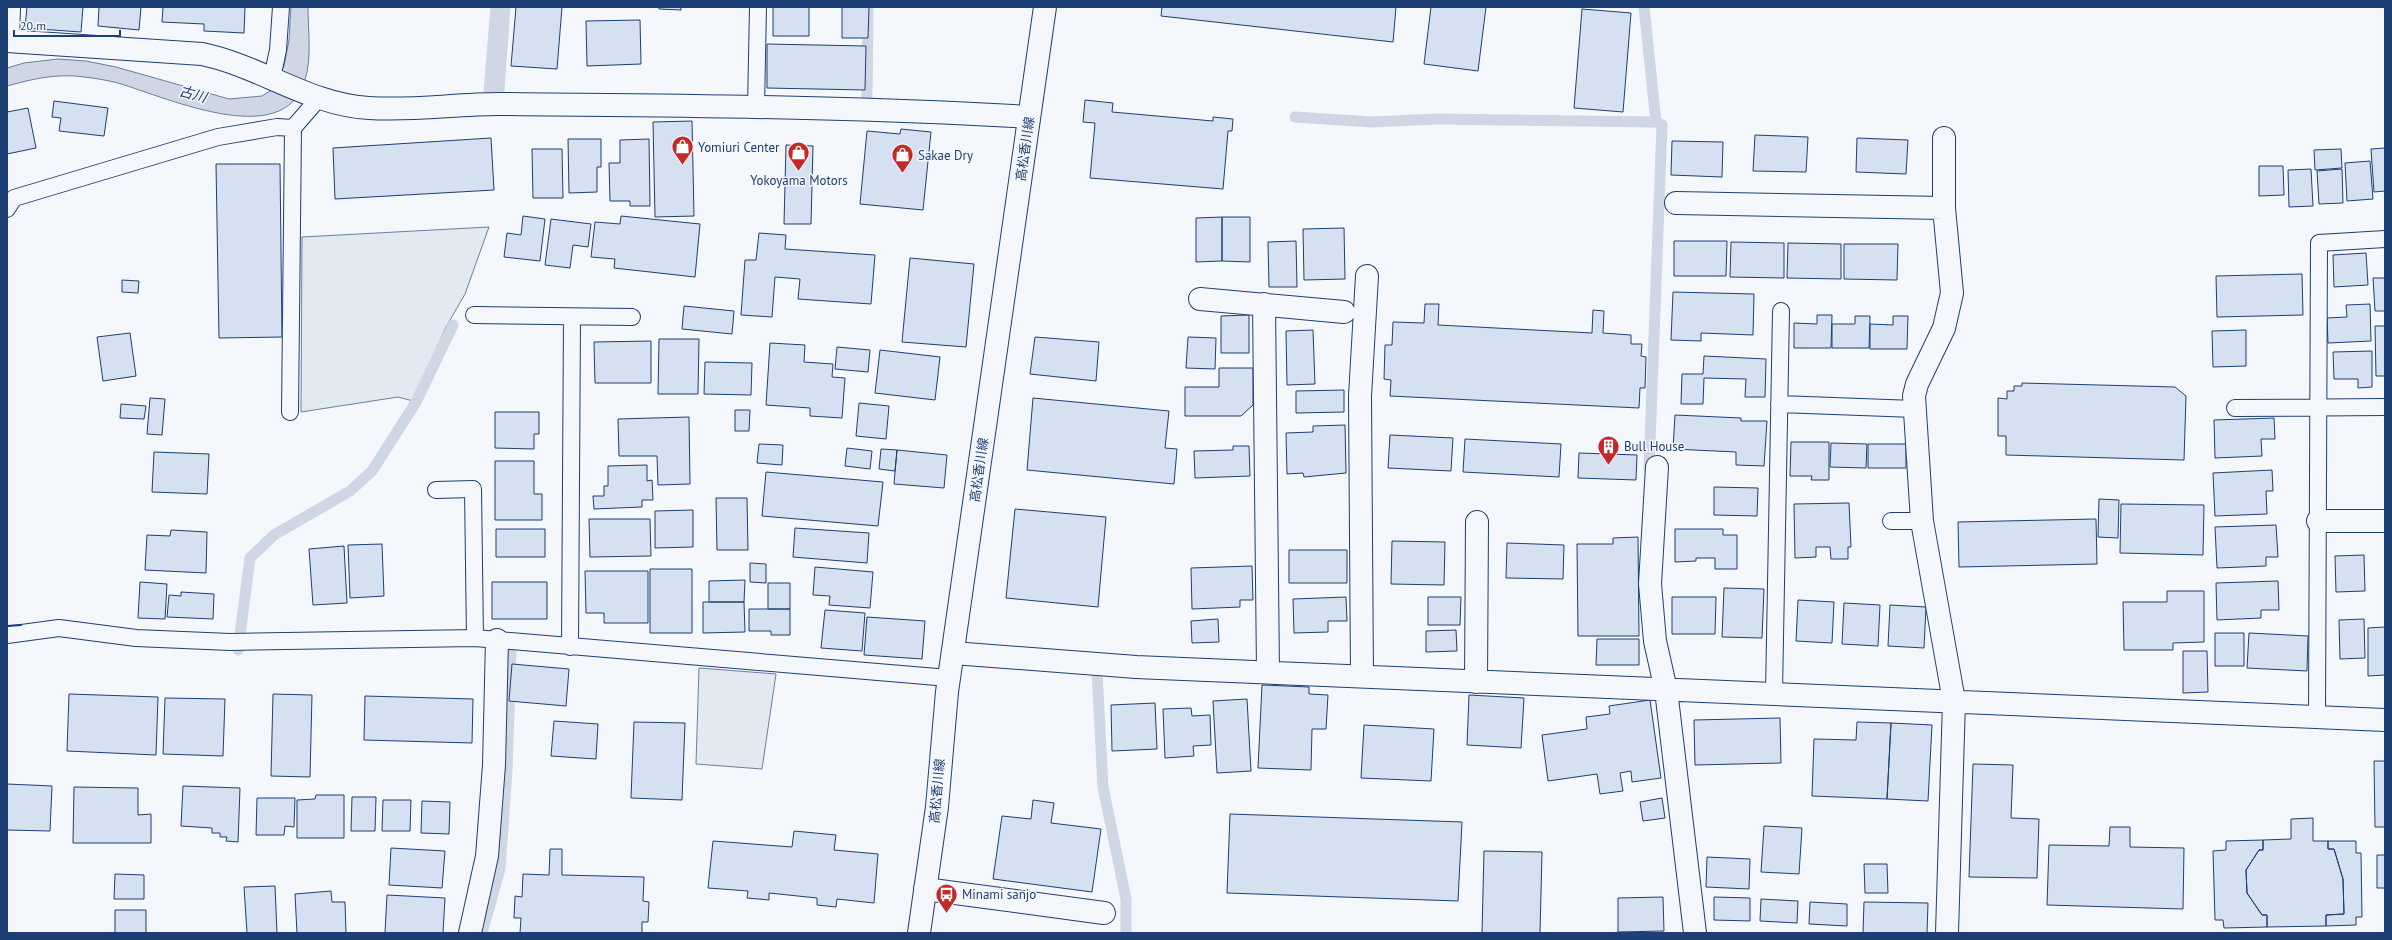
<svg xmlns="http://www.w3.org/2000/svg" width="2392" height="940" font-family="'PT Sans','Noto Sans JP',sans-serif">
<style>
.green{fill:#e3e9f0;stroke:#687fa3}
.water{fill:#cfd7e4;stroke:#687fa3}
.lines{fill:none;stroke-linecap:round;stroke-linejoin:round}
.stream{stroke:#cfd7e4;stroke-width:11}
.building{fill:#d5e0f0;stroke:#1d3f73}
.lane-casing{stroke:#1d3f73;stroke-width:18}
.street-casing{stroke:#1d3f73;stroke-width:24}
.secondary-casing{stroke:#1d3f73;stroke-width:24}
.lane{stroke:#f4f7fb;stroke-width:16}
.street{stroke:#f4f7fb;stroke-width:22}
.secondary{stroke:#f4f7fb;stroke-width:22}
.wall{stroke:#1d3f73;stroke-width:2}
.labels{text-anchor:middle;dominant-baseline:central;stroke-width:3;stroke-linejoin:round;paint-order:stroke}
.poi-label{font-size:13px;fill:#1d3f73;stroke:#f4f7fb;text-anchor:start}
.street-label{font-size:13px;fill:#1d3f73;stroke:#f4f7fb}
.water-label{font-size:14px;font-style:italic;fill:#1d3f73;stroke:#f4f7fb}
</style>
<rect width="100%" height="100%" fill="#f4f7fb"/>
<path class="green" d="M489,227L465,294L446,327L413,401L398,397L301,412L302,237Z
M699,668L776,674L762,769L696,764Z"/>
<path class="water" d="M291,7H308C308,30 312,58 305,80C284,154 160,94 114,82C105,80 94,78 84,77C58,73 32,79 7,86V68L24,63L58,59L86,61L116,67L229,99L262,96L273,89L284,66L289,40Z"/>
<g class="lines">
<path class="stream" d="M1644,7L1656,122L1662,125L1649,469
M499,91L505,7
M489,92L496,7
M867,97L868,7
M1295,117L1372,122L1436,119L1656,122
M238,650L250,558L274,535L350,491L372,471L416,402L453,325
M1097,672L1103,787L1126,899V933
M482,933L500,869L507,770L511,650"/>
</g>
<path class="building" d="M27,7H83L81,32L25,28Z
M99,7H141L139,30L98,26Z
M163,7H245L244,33L204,31V24L162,22Z
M516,7H562L557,69L511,66Z
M659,7H681V10L659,9Z
M773,7H809V36H773Z
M842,7H869L868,38H842Z
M1162,7H1396L1393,42L1161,16Z
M1431,7H1486L1478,71L1424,64Z
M1582,9L1631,13L1623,112L1574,108Z
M640,20L641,64L587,66L586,21Z
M767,44L866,46L865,90L767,88Z
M1085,100L1113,103L1112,112L1213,121V117L1233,119L1232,131H1228L1223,189L1090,178L1095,123L1083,122Z
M54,101L108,108L104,136L59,131L61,118L52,117Z
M28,108L36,148L7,154V112Z
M692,121L694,216L655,217L653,122Z
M901,129L931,132L923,210L860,204L867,131L900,134Z
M1755,135L1808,137L1806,172L1753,171Z
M491,138L494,190L335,199L333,148Z
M1857,138L1908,140L1906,174L1856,172Z
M568,139H601V167H597V192L569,193Z
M649,139L650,206H630V201H610L609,163H620V140Z
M1672,141L1723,142L1722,177L1671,175Z
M786,145L813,146L811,224H784Z
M2385,148V191L2374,192L2371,149Z
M532,149H562L563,198H533Z
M2341,149L2342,168L2315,170L2314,150Z
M2370,161L2373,199L2347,201L2345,163Z
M216,164H280L282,337L219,338Z
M2259,166H2283L2284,195L2259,196Z
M2311,169L2313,206L2289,207L2288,170Z
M2342,169L2343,203L2319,204L2317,171Z
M523,216L545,219L540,261L504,257L507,233L521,235Z
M621,216L700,224L695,277L614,268L615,259L591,257L595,222L620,224Z
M1222,217V261L1196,262V218Z
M1222,217H1250V262L1222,261Z
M551,219L591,224L588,247L573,245L570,268L545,265Z
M1344,228L1345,279L1304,280L1303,229Z
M759,233L786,235L785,249L875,255L871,304L798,299L800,279L775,277L772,317L741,315L745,260H756Z
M1296,241L1297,287H1269L1268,242Z
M1674,241H1727L1726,276H1674Z
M1731,242L1784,243V278L1730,277Z
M1788,243L1841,244V279L1787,278Z
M1844,244H1898L1897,280L1844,279Z
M2366,253L2368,285L2334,287L2333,255Z
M910,258L974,264L966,347L902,342Z
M2302,274L2303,315L2217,317L2216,276Z
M2373,278H2385V311H2375Z
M122,280L139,281L138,293L122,292Z
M1673,292L1754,294L1753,335L1701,333V341L1671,340Z
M1425,304H1439L1438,325L1592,333L1593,310L1604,311L1603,333L1631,335V344H1642L1641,356L1646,357L1645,388H1640L1639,408L1390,396L1391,380L1384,379L1385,345H1392L1393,322L1424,323Z
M2370,304L2371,341L2328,343L2327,318L2347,317L2346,305Z
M684,306L734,311L732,334L682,329Z
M1249,315V353H1221V316Z
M1817,315H1832L1831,348H1794V323L1817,324Z
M1855,316H1870L1869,348H1832V324H1855Z
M1893,316H1908L1907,349H1870V324L1893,325Z
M2375,326H2385V376H2376Z
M1313,330L1315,384L1287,385L1286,331Z
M2246,330V366L2213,367L2212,331Z
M130,333L136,376L103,381L97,337Z
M1035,337L1099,342L1096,381L1030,374Z
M1188,337L1216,338L1215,369L1186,368Z
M659,339H699L698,394H658Z
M651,341V383H595L594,342Z
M770,343L805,345L804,362L833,364L832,377L845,378L842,418L810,416V408L766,405Z
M837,347L870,350L868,372L835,369Z
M880,350L940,357L935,400L875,393Z
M2372,351V387L2358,388V379H2334L2333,352Z
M1704,356L1766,359L1765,397H1745L1746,379L1704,378L1703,404H1681L1682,374H1703Z
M705,362L752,363L751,395L704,394Z
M1219,368H1253V405L1241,416H1185V387H1219Z
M2022,383L2175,387L2186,396L2184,460L2006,455V436H1998V398L2007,399V391H2014V386H2022Z
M1344,390V412L1296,413V391Z
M150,398L165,399L162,435L147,434Z
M1033,398L1169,411L1165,448L1177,449L1174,484L1027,470Z
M859,403L889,406L886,439L856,436Z
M121,404L146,406L144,419L120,418Z
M735,410H750L749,431H735Z
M495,412H539V434H534V449L495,448Z
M1675,415L1741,418V421H1767L1764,466L1736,465V452L1673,449Z
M689,417L690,484L658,485L657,456H619L618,419Z
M2274,418L2275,439H2261L2262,456L2215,458L2214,420Z
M1345,425L1346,473L1304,477L1303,473L1287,474L1286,433L1313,432V426Z
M1390,435L1453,438L1451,471L1388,468Z
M1465,439L1561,444L1559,477L1463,472Z
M1791,442H1829V480H1811L1812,476H1790Z
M1831,443L1867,444L1866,468L1830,467Z
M759,444L783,445L782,465L757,463Z
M1868,444H1906V468H1868Z
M1233,446H1249L1250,476L1195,478L1194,451L1233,450Z
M847,448L872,451L870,469L845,466Z
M881,449L897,450L895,471L879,469Z
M897,450L947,455L944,488L894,484Z
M154,452L209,454L207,494L152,492Z
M1579,453L1637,455L1636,480L1578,478Z
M495,461H534V494H542V520H495Z
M647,465V481L652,480L653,500H642V507L594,509L593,496H604V486H608V466Z
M2272,470L2273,491H2266L2267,514L2215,516L2213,473Z
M766,472L883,482L878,526L762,516Z
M1714,487L1758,488L1757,516L1714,515Z
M716,498H747L748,550H717Z
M2099,499L2119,500L2118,538L2098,537Z
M1849,503L1851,547H1848V559H1831L1830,547H1816V557L1795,558L1794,504Z
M2121,504L2204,505L2203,555L2120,553Z
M1015,509L1106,517L1098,607L1006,598Z
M693,510V547L655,548V511Z
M589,519H650L651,556L590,557Z
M2096,519L2097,564L1959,567L1958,522Z
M2276,525L2278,557H2266V566L2217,568L2215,527Z
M795,528L869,533L867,563L793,557Z
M496,529H545V557H496Z
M1675,529H1723V535H1737V569H1715V558H1696V561L1675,562Z
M171,530L207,532L206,573L145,570L147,535L170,536Z
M1638,537L1639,636H1578L1577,544H1613V538Z
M1392,541L1445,542L1444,585L1391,584Z
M1507,543L1564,545L1563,579L1506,578Z
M382,544L384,596L350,598L348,545Z
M344,546L347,603L313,605L309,549Z
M1289,550H1347V583H1289Z
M2364,555L2365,591L2336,592L2335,556Z
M750,563L766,564V583L750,582Z
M1252,566L1253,600H1240V607L1192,609L1191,568Z
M815,567L873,572L870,608L829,605L830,596L813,595Z
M650,569H692V633H650Z
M585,571H648V623H604V613H586Z
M745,580L744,602H709V581Z
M2278,581L2279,610H2261V618L2217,620L2216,583Z
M140,582L167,584L165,619L138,618Z
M492,582H547V619H492Z
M768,583H790V609H768Z
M1724,588L1764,589L1762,638L1722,637Z
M2167,591H2204V642L2173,643V650H2124L2123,602H2167Z
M181,592L214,594L213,619L167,617L169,595L181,596Z
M1346,597L1347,621H1328V632L1294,633L1293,599Z
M1428,597H1461L1460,625H1428Z
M1672,597H1716L1715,634H1672Z
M1798,600L1834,602L1832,643L1796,641Z
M703,602H744L745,632L703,633Z
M1844,603L1880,605L1878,646L1842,644Z
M1890,605L1926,607L1924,648L1888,646Z
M749,609H790V635H771V631H749Z
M825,610L865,613L862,651L821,648Z
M867,617L925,621L922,659L864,655Z
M1218,619L1219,642L1192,643L1191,621Z
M2364,619L2365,658L2340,659L2339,620Z
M2385,627V675L2368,676V628Z
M1456,630L1457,651L1426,652V631Z
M2215,633H2244V666H2215Z
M2249,633L2308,636L2307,671L2247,668Z
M1597,639H1639V665H1596Z
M2183,651H2207L2208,692L2183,693Z
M512,664L569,669L566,706L509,701Z
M1262,685L1309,687V694L1328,695L1326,729H1312L1311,770L1258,768Z
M69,694L158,697L156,755L67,751Z
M273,694L312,695L310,777L271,776Z
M1469,695L1524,698L1521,748L1467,745Z
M365,696L473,699L472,743L364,740Z
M165,698L225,699L223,756L163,754Z
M1247,699L1251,771L1217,773L1213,701Z
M1650,700L1661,778L1632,782L1631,771L1620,773L1623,791L1600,794L1597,774L1548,781L1542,735L1587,729L1586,717L1610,714L1609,706Z
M1155,703L1157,749L1112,751L1111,705Z
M1191,708L1192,716L1210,715L1211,745L1193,746L1194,756L1165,758L1163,709Z
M1780,718L1781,763L1695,765L1694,720Z
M554,721L598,724L596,759L551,756Z
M634,722L685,723L682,800L631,798Z
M1857,722L1891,723L1887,799L1812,796L1814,739L1856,740Z
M1891,723L1932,725L1928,801L1887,799Z
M1364,725L1434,729L1431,781L1361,778Z
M2374,761H2385V827H2375Z
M1973,764L2013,765L2011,818L2039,819L2037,878L1969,877Z
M7,784L52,786L50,831L7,830Z
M183,786L240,788L238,842L226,841L227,837H220V833H212V828L181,826Z
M74,787L138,788V815L151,814V843H73Z
M316,795H344V838H297V800L315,799Z
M352,797H376L375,831H351Z
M257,798H295L294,827L285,826L284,835H256Z
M1662,798L1665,818L1643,821L1640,802Z
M383,800H411L410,831H382Z
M1033,800L1054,803L1051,823L1101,829L1092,892L993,879L1002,816L1031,819Z
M422,801L450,802L449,834L421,833Z
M1230,814L1462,822L1458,901L1227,893Z
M2313,818V841H2328V849H2334L2343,879L2344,914L2326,915V926L2267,927V915H2262L2247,893L2246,870L2259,850H2263V840L2291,839V819Z
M1764,826L1802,828L1799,874L1761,872Z
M2110,827H2130V847L2184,848L2183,909L2047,905L2049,845L2109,846Z
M794,831L836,835L834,850L878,854L874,903L837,899L836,907L817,905V898L769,893V900L747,898L748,891L708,888L713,841L792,847Z
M2263,840V850H2259L2246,870L2247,893L2262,915H2267V927L2224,928L2223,920H2215L2213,851L2226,850V841Z
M2328,841H2356V853H2361L2362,917H2356V925L2326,926V915L2344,914L2343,879L2334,849H2328Z
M391,848L445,851L442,888L389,885Z
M550,849H562V875L644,877L643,901L649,902L648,922H642V933H520L521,918H514L515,896L522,897L523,874L549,875Z
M1484,851L1542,852L1540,933H1482Z
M2377,855H2385V888H2377Z
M1707,857L1750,859L1749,889L1706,887Z
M1864,864H1887L1888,893H1865Z
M115,874L144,875V899H114Z
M275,886L277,933H247L244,887Z
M331,891L332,902H345L346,933H297L295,894Z
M387,895L445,898L443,933H385Z
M1663,897L1664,931L1618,932V898Z
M1714,897L1750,898V921L1714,920Z
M1761,899L1798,901L1797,923L1760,921Z
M1810,902L1847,904V926L1809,924Z
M1864,902L1928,903L1927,933H1863Z
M115,910H146V933H115Z"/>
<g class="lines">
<defs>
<path id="lane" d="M272,78L278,50L281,7
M756,108L758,7
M7,209L14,198L218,137L277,127L293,128
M474,315L632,317
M1779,404L1915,409
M2235,408L2385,407
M290,412L293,128L319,98
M436,490L473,489L475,638
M1891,521H1922
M7,635L59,628L136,638L230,642L475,638L949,678
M570,647L572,317
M1774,693L1781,311
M2317,716L2319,243L2385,239"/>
<path id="street" d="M7,41L202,54C260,66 310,105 369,108C412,111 456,104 499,104C676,106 853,106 1029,117
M8,41L9,7
M1944,138V208L1952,293L1944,328L1917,384L1914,396L1922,521L1954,701L1947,933
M1676,203L1944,208
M1200,299L1344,312
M1264,304L1268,671
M1657,467L1650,584L1655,641L1666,690L1695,933
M2318,521H2385
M953,653L1136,667L2385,720
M1362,676L1360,396L1367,276
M1476,682L1477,522
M925,889L1104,913
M470,933L487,856L494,765L497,640"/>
<path id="secondary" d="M919,933L937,807L947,692L1045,7"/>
</defs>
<use href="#lane" class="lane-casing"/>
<use href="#street" class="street-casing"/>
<use href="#secondary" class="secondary-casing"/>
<use href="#lane" class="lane"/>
<use href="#street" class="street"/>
<use href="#secondary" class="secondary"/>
<path class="wall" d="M7,626L21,625"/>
</g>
<defs>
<symbol id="shop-pin" viewBox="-11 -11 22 30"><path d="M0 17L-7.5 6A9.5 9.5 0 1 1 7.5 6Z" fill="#c62828" stroke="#f4f7fb"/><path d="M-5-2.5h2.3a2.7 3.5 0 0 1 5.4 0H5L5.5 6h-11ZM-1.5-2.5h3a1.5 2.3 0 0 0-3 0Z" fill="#fff"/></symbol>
<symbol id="building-pin" viewBox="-11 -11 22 30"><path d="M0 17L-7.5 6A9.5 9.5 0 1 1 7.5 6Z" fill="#c62828" stroke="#f4f7fb"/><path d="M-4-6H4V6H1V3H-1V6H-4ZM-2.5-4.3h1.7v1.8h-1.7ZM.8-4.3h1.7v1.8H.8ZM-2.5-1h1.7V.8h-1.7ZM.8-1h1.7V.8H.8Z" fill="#fff"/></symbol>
<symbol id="bus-pin" viewBox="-11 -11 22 30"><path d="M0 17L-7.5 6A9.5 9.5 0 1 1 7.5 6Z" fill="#c62828" stroke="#f4f7fb"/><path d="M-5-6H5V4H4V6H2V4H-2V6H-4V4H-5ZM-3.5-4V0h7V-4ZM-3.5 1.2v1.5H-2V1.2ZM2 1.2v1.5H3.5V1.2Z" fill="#fff"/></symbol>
</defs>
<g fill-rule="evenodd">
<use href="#shop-pin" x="670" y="134" width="25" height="34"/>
<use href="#shop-pin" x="786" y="140" width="25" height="34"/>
<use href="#shop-pin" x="890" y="142" width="25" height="34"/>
<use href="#building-pin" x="1596" y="434" width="25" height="34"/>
<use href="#bus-pin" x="934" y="882" width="25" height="34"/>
</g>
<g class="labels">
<g class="poi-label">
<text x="698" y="147">Yomiuri Center</text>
<text x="918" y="155">Sakae Dry</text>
<text x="799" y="180" text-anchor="middle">Yokoyama Motors</text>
<text x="1624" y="446">Bull House</text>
<text x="962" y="894">Minami sanjo</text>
</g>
<g class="street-label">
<text transform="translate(1025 149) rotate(-82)">高松香川線</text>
<text transform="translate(979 470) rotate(-82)">高松香川線</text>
<text transform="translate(937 791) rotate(-85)">高松香川線</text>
</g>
<g class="water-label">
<text transform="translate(193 94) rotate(16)">古川</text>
</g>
</g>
<rect width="2392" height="940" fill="none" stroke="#1d3f73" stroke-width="16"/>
<path d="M14 30v6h106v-6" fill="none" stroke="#1d3f73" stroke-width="2"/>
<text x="20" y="30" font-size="12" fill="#1d3f73" stroke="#f4f7fb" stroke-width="3" paint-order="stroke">20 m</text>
</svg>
